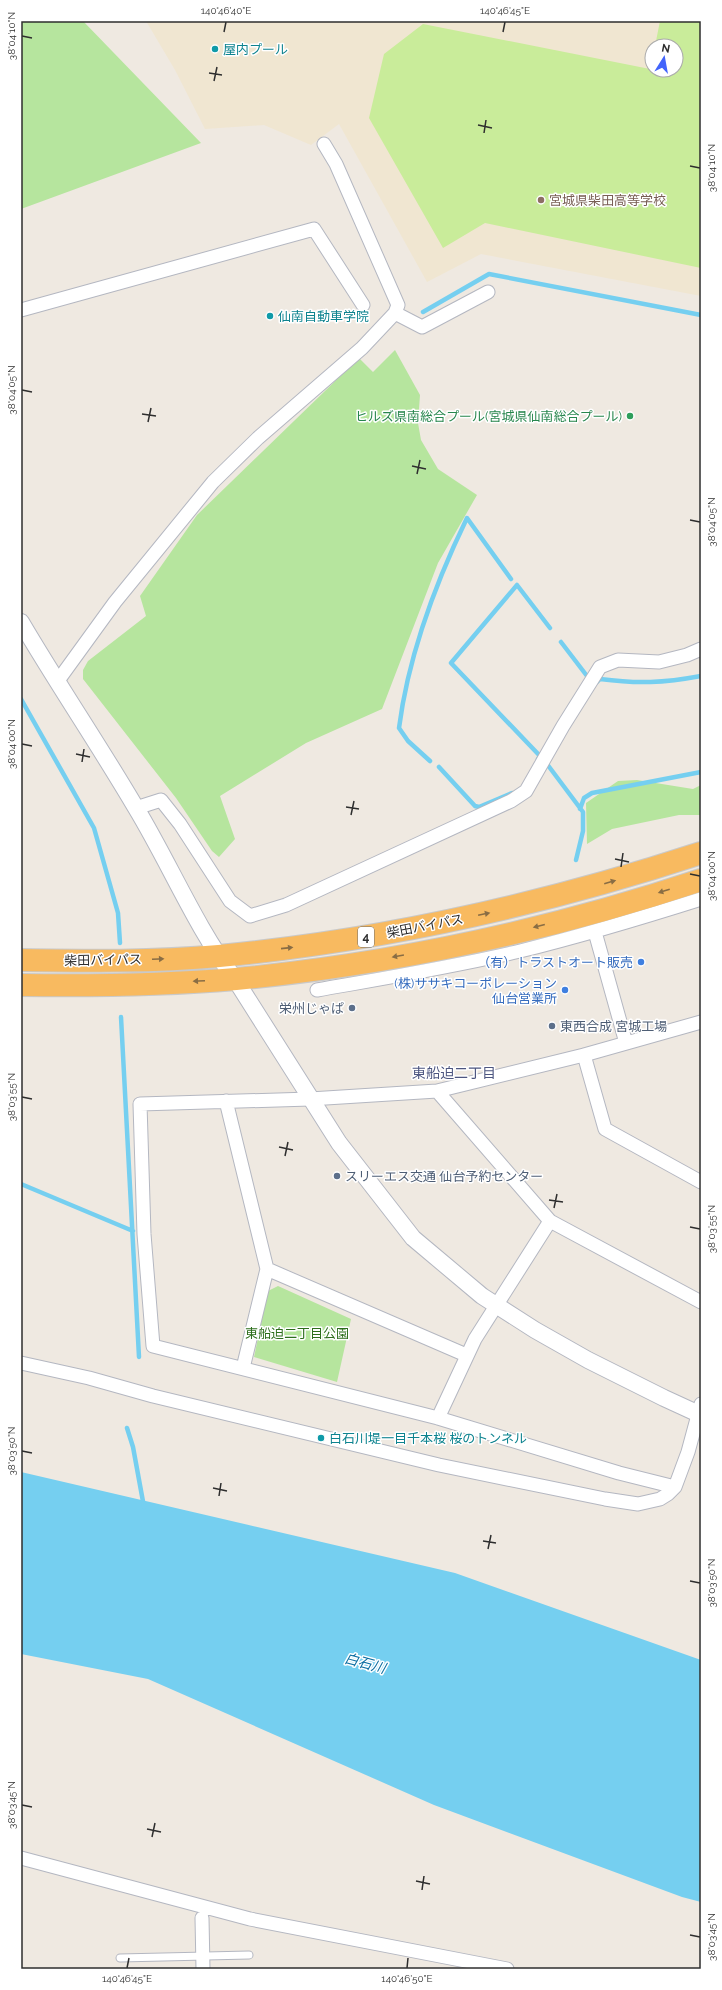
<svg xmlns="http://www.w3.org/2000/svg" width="722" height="1990" font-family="Raleway,'Noto Sans JP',sans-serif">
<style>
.education{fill:#f0e6d1;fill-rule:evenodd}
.green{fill:#b6e59e}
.pitch{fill:#c9ec9a}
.water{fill:#75cff0}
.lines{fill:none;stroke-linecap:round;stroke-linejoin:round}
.stream{stroke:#75cff0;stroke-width:4.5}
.service-casing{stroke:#b4b7c1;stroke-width:9}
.minor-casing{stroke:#b4b7c1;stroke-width:15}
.tertiary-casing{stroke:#b4b7c1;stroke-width:18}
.trunk-casing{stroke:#c9c9c9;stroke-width:24}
.service{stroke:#fff;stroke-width:7}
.minor{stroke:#fff;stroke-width:13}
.tertiary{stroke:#fff;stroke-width:16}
.trunk{stroke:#f8ba60;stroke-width:22}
.oneway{fill:#896d44}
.ticks{fill:none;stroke:#2e2e2e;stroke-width:1.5}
.culture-dot{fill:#0f9aa8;stroke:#fff;stroke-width:1.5}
.education-dot{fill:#8d6e63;stroke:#fff;stroke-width:1.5}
.leisure-dot{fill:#2e9e5b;stroke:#fff;stroke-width:1.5}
.shop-dot{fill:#3f7fe0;stroke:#fff;stroke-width:1.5}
.service-dot{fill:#5c6f8a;stroke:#fff;stroke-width:1.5}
.labels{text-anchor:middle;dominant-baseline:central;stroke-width:3;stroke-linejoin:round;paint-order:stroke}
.shield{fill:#fff;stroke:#6d6d6d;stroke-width:1}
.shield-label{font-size:12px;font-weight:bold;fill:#2e2e2e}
.culture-label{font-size:13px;fill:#0d838f;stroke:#fff;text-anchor:start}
.education-label{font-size:13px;fill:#785e54;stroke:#fff;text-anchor:start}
.leisure-label{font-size:13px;fill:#27864d;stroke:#fff;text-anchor:end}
.street-label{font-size:13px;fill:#2e2e2e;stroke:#fff}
.shop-label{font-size:13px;fill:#366cbe;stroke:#fff;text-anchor:end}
.service-label{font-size:13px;fill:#4e5e75;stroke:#fff;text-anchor:start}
.park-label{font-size:13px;fill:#2c6e1b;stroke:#fff}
.neighbourhood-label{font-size:14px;fill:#4d5680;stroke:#fff}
.water-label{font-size:14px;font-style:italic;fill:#0d6fa3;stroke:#fff}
.neatline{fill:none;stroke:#2e2e2e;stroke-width:1.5}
.ticks-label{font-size:10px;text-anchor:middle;fill:#2e2e2e}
</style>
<rect width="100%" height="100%" fill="#efe9e1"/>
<path class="education" d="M146,21H701V296L481,254L427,282L339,124L311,145L264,125L205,129L175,70ZM652,46H676V70H652Z"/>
<path class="green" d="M21,21H83L201,143L21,209Z
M395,350L420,395L418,423L421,440L438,469L477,495L438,563L382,709L306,743L220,796L235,839L219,857L212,851L176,798L83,679V670L88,661L146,616L140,596L197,515L359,358L373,372Z
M637,780L693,789L701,785V815H679L612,829L587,844L586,803L618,781Z
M278,1286L351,1319L337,1382L254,1357L268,1291Z"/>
<path class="pitch" d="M660,21H701V268L485,223L443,248L369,118L384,54L423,24L650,69L652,60V70H676V46H655Z"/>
<path class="water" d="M21,1472L455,1573L701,1660V1902L682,1897L434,1805L148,1679L21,1654Z"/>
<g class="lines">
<path class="stream" d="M423,312L489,274L701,315
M561,642L587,676
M597,682L600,679C638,684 663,683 701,676
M21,699L94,828L118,913L120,943
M538,759L540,756L451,663L517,585L550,628
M430,761L408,741L399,728C408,658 436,582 467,518L511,579
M547,764L583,812V831L576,860
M439,767L475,806L479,807L512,793
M580,809L584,798L592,793L701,772
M121,1017L139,1357
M21,1184L133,1231
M127,1428L133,1447L144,1507"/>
<defs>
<path id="service" d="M120,1958L249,1955"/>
<path id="minor" d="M21,310L314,229L363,305
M395,313L422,327L488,292
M57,682L115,602L213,482L258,438L362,348L395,313L398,305L336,164L324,144
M136,808L161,800L180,824L230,901L250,916L286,905L511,801L526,791L563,726L600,667L618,660L659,662L687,655L701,649
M595,932L626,1043
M317,990C385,978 453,967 520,951C581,936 641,918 701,899
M584,1055L701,1022
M437,1091L584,1055L605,1129L701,1182
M226,1101L267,1269L243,1368
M267,1269L466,1355
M21,1363L89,1378L153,1396L439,1465L605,1499L638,1504L660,1499L668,1494L675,1487L688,1452L701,1404
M438,1418L475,1339L550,1221
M675,1487L619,1473L438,1418L153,1346L144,1234L140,1104L310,1099L437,1091L550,1221L701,1302
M21,1858L250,1919L507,1969
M202,1918L203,1969"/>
<path id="tertiary" d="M21,622C58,685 99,745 136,808C170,864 195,926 235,979L339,1143L413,1238L482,1296L535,1330L588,1360L664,1398L701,1415"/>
<path id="trunk" d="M21,960C87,961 153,962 219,956C386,940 542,905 701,853
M21,985C92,986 165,985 236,979C393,964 551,930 701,880"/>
</defs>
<use href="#service" class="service-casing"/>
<use href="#minor" class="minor-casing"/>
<use href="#tertiary" class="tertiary-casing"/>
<use href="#trunk" class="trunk-casing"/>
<use href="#service" class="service"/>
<use href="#minor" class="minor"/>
<use href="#tertiary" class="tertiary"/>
<use href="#trunk" class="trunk"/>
</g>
<defs><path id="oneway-solid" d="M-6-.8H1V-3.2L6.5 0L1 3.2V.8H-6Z"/></defs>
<g class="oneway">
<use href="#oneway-solid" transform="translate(610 882) rotate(-16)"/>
<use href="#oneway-solid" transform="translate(664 891) rotate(163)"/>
<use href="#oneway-solid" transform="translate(484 914) rotate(-12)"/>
<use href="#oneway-solid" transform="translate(539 926) rotate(166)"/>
<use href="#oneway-solid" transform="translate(287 948) rotate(-6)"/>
<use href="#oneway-solid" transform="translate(398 956) rotate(170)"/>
<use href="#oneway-solid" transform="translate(158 959) rotate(-3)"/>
<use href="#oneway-solid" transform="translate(199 981) rotate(177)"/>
</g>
<path class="ticks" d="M224,32L226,22M503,32L505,22M22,36L32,38M209,73L222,75M214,81L217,67M478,125L492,128M484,133L486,120M690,166L700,168M22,390L32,392M142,414L156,416M148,422L151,408M412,466L426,469M417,474L420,460M690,520L700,522M22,744L32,746M76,754L90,757M82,762L84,749M346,807L359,809M351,815L354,801M615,859L629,862M621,867L623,853M690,874L700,876M22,1097L32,1099M279,1147L293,1150M285,1156L288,1142M549,1200L563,1202M554,1208L557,1194M690,1227L700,1229M22,1451L32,1453M213,1488L227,1491M219,1496L221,1483M483,1541L496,1543M488,1549L491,1535M690,1581L700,1583M22,1805L32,1807M147,1829L161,1832M152,1837L155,1823M416,1881L430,1884M422,1890L424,1876M690,1935L700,1937M127,1968L129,1958M407,1968L408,1958"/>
<g class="culture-dot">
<circle cx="215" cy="49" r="4"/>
<circle cx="270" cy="316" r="4"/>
<circle cx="321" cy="1438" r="4"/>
</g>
<circle class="education-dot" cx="541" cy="200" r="4"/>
<circle class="leisure-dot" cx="630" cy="416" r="4"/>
<g class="shop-dot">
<circle cx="641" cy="962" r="4"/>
<circle cx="565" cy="990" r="4"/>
</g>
<g class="service-dot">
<circle cx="352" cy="1008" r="4"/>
<circle cx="552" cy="1026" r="4"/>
<circle cx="337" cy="1176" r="4"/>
</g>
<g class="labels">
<rect class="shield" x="358" y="927" width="16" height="20" rx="3"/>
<g class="shield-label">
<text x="366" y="937">4</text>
</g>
<g class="culture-label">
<text x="223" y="49">屋内プール</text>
<text x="278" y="316">仙南自動車学院</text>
<text x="329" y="1438">白石川堤一目千本桜 桜のトンネル</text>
</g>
<g class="education-label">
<text x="549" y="200">宮城県柴田高等学校</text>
</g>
<g class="leisure-label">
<text x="622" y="416">ヒルズ県南総合プール(宮城県仙南総合プール)</text>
</g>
<g class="street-label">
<text transform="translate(425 926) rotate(-11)">柴田バイパス</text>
<text transform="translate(103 960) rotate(-1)">柴田バイパス</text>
</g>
<g class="shop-label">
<text x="633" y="962">（有）トラストオート販売</text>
<text x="557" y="983">(株)ササキコーポレーション<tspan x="557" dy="15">仙台営業所</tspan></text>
</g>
<g class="service-label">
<text x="344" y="1008" text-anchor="end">栄州じゃぱ</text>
<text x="560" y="1026">東西合成 宮城工場</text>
<text x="345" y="1176">スリーエス交通 仙台予約センター</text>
</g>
<g class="park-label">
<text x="297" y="1333">東船迫二丁目公園</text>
</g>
<g class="neighbourhood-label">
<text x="454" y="1073">東船迫二丁目</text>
</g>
<g class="water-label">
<text transform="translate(365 1663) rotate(15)">白石川</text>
</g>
</g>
<rect width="722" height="1990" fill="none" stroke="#ffffff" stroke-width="44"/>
<g transform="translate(664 58) rotate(11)"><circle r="19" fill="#ffffff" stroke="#ababab"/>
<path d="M0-3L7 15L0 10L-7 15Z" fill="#4264fb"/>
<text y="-6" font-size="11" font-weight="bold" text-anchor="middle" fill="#2e2e2e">N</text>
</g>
<rect x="22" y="22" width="678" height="1946" class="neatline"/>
<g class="ticks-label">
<text x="226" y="14">140°46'40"E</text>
<text x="505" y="14">140°46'45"E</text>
<text transform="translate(11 36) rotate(-90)" y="4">38°04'10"N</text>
<text transform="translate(711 168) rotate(-90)" y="4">38°04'10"N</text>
<text transform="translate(11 390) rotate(-90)" y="4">38°04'05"N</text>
<text transform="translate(711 522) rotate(-90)" y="4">38°04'05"N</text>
<text transform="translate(11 744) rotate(-90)" y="4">38°04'00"N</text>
<text transform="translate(711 876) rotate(-90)" y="4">38°04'00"N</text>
<text transform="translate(11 1097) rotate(-90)" y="4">38°03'55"N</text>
<text transform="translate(711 1229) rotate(-90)" y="4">38°03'55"N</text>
<text transform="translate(11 1451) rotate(-90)" y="4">38°03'50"N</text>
<text transform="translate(711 1583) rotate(-90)" y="4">38°03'50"N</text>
<text transform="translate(11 1805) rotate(-90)" y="4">38°03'45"N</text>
<text transform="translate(711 1937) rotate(-90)" y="4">38°03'45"N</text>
<text x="127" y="1982">140°46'45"E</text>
<text x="407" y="1982">140°46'50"E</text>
</g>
</svg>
